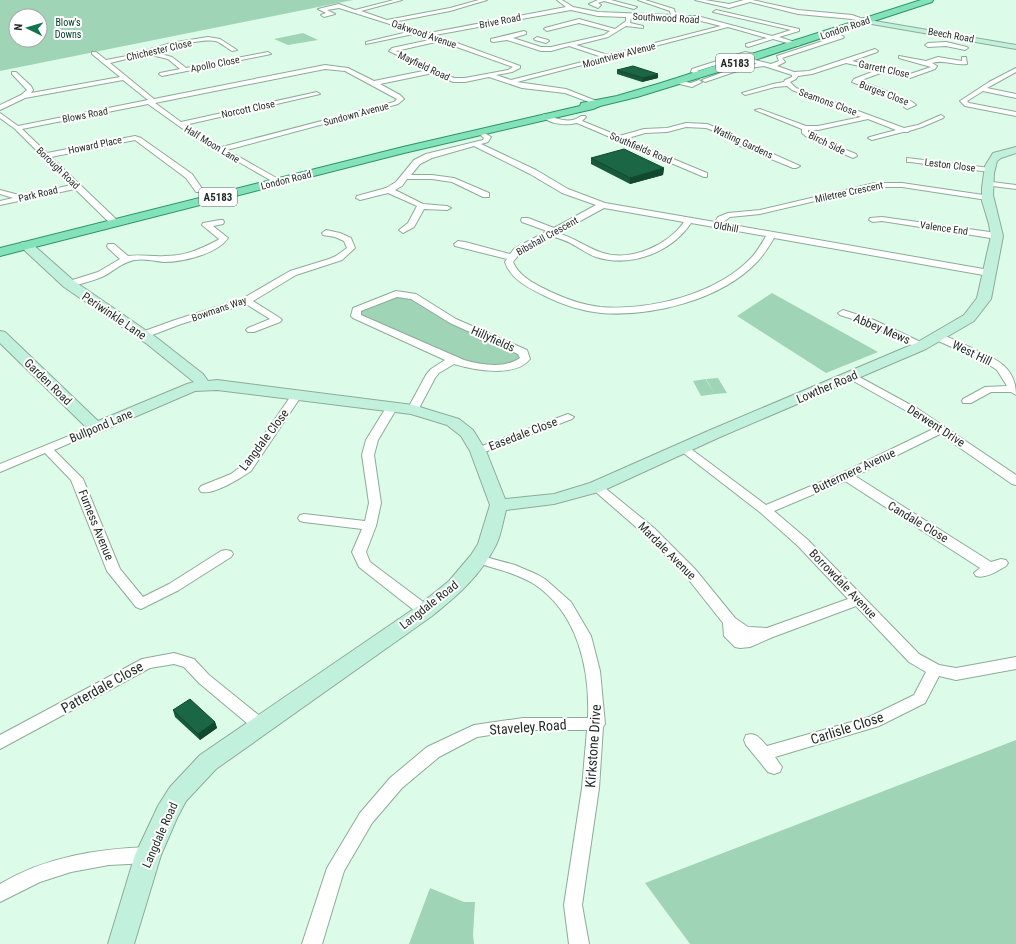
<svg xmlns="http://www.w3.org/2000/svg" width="1016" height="944" font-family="'Roboto Condensed',sans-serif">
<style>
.green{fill:#a0d4b6;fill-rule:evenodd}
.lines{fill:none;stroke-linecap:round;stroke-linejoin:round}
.street-casing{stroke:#8dab99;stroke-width:2}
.secondary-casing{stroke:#8dab99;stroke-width:2}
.primary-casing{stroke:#2a9567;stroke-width:2}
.street{fill:#fff;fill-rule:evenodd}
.secondary{fill:#c1f1dc;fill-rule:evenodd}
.primary{fill:#83e2b9;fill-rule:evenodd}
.wall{fill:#17593b}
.shaded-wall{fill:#134830}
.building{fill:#1b6745;stroke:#134830}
.labels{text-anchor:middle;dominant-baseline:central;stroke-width:4;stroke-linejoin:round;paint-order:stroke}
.far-street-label{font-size:10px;fill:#1e2923;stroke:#fff}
.far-park-label{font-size:10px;fill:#034128;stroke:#fff}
.shield{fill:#fff;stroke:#626965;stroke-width:1}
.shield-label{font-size:11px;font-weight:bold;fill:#1e2923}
.street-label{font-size:12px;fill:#1e2923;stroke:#fff}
.near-street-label{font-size:14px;fill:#1e2923;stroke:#fff}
</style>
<rect width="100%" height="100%" fill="#dcfce9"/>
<path class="green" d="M0,0H353L0,71ZM16,16H40V40H16Z
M303,33L318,40L288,45L274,39Z
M772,293L878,352L826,373L737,316Z
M399,296H407L518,353L519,358C509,368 486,366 472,362C439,352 402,335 369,321L361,317L359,312Z
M718,378L727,393L715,394L706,379Z
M706,379V380L715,394L701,396L693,381Z
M1016,740V944H690L645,883Z
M430,888L464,902H475L473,935L474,944H409Z"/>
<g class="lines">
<defs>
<path id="street" d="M394,0H402L361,11L387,20L450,8L479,0H487L450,11L393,22L429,33L566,7L557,0H562L573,7L598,12L671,15L670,11L638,0H645L674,9L676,16H697L772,36L791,30L713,12L716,10L799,29V31L779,37L801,44L798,46L773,39L748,47L746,46V44L767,38L728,27L517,82L566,89L599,102L600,103L597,105L565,93L522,88L489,77L465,82H453L433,73L380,84L400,95L404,99L398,104L227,150L280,180V184H277L190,134L148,104L22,129L47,153L135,136L141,138L192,174L203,190L202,192H196L186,178L135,140L51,157L118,221L119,223L118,225H112L75,189L0,205V201L13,198L0,194V190L23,196L71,185L15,129L0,118V113L18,126L148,100L123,80L25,98L0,110V105L21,95L27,90L12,74V72H16L31,86L33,90L31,93L120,77L92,54V52H96L106,60L127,56L171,43L208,37L220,39L237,50L232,51C227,48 221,43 216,41C202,38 167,48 153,52L172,57L186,68L268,52L271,54L162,76L159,74L160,73L180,69L168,59L147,54L110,63L154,99L325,65L348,68L374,81L428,70L389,51L392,48L434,39L418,33L366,44V42L412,31L339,8L327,10L335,14L324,17L321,15L326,13L318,9L339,4L355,10ZM571,10L598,16L626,17V21L615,29L579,19L545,28L544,29L547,31L579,23L610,31L604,35L551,47H541L513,38L526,34V32L524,31L491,39V41L493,42L507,40L541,51H551L569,46L602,57L511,80L496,75L512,72L520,68V66L435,35ZM631,17L697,20L721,26L608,55L576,45L608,37L626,26L643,28V26L630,23ZM440,41L513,67L508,70L465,78H454L396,51ZM325,69L345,71L397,99L394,102L222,147L185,125L320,94L317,92L181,122L155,103Z
M598,0H611L637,7L634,9L604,1L598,3L601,5L598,8L589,4Z
M695,0H705L729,4L744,0H752L798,10L852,15L869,21L866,23L852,19L798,14L750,2L729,8Z
M841,35L844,37L843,38L782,58L785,62L777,66L794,72L809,71L875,49L878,51L877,52L852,61L910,74L931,67L899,58V56L926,61L938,57L962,61V57H966L967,64C955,66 944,59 932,63L937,66L935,69L910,78L883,72L859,81C872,85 884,90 897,96C904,99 910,99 916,105L907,109L904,107L908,104L852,82L854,79L877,70L846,63L812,74L798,76L796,79L790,82L796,88L904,128L918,125L941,115L944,117L943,118L922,127L909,131L908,132H903L872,140L868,138L870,137L896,130L868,119L818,130H808V132L812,136L856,154L857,156L853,158L808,138L802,133V129L755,110L760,109L806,126H818L861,117L792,90L787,86L775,87L745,95L742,93L773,84L784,82L785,80L792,77V75L764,66L743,69L705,82L702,80L740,66L757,64L747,60V58L771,64L779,61L777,56Z
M537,37L548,40L549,41L546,43L535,40L534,39Z
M946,42L967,47L968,48L965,50L946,46L928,47L925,45L928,43Z
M745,52L760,55L757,57L745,56L697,71L704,73L705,74L702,76L691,72L692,69Z
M1016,68V72L987,88L1016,94V98L983,91L967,101L969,103L1016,112V116L965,106L960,101L989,82Z
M677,80L691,83L699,80L702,82L692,87L675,83L674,82Z
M544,114C556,118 569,125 581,116H585L586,117L582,121L619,136L644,129L667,128L686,123L707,124L732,134L746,142L800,166L796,168H793L740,146L728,136L706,128L686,127L667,132L645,133L625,139L707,173V177H704L577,123C565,126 550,124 541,116Z
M480,130L491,137L488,142L481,144L536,170L568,189L605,203L715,222L718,217L728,213L760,210L875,183H902L990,196L991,198L987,200L902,187H875L760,214L730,217L722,223L989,270L994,273L989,276L774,238C769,246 764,255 756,263C720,300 652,317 601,313C582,311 563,305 545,296C529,288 511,280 505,262L507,259L455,246L454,244L458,241L465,242L510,254L514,249L547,231L522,222L521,220L522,218H528L554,228L596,205L562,193L530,174L474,146L432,158L420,164L411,175H432L454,178L489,193V197H483L452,182L432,179H407L402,186L395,190L423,204L447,206L451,208L447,210L424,209L414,227L403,233L399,230L408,223L417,206L415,205L388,193L360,200L356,198L357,196L386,188L396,182L414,160L426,154L483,140L484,138L477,132ZM604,208L684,222C668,245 631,262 603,253C587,248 575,238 558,233ZM691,223L766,236C762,243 758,250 752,257C718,294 650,311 600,307C583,305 566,299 551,292C537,285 519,277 513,262L520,253L551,236C558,238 565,240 572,244C580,248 587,254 596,257C630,268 671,253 691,223Z
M907,158L990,168L994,170L990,172L910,162H907Z
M984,181L1016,185V189L984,185Z
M882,217L997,233L1001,236L997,239L882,221L873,222L869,220L870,218Z
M220,220H223L224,222L223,224L213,226L228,238C217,254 183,262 164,262C153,261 139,257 128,262C119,265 112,272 104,276C93,281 80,284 69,287L64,284L66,282L98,272L120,259L108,248L107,246L108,244H114L128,256C141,254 152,257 165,256C185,256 201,249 218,240L219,239L202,225L203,223Z
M326,230L340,233L351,238L355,248L342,260L296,275L253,301L280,318L282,320L280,322L254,332H248L246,330L248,328L270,319L246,304L181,324L147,337L143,338L138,335L139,333L175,320L242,299L290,271L329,259L336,256L347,248L344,241L335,237L323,235L322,233Z
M396,291L416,294L456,319L527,350L530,359C515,378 474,370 454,364L439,373L435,378L417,412H409L407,410L426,375L431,369L445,360L353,318L351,316L353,308ZM397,297L411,299L450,323L518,354L520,358C504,369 482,365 464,360L361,315V311Z
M843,310L874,320L925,344L926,346L925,348H917L868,324L840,315L838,313Z
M938,334C948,336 958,342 967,346C991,357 1016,364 1016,395L1011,392H991L971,403H963L962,401L963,399L985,387L1007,386L997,370L985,362L934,339L933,337Z
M852,373L918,409L1016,475V485L1012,484L940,434L855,476L991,562L1001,559L1006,560L1008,563L1006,566C997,571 986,579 976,576L974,573L980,568L845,481L774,511L808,540L919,654L939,665L956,668L1016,657V669L956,680L939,676L925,703L879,726L775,757L782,767L780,772L774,774L768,772L746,745L744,740L746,735C757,732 760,739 767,746L869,717L914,695L926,672L909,662L856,606L773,637L750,647L740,648L735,647L724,636L723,623L685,575L644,534L590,487L592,484H600L654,528L695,569L735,618L748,627L767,628L848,599L798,546L761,513L677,448L679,446H687L766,505L842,473L933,429L910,413L848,378L847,376Z
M297,392L302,395L251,471C241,478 214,495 201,492L199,489L201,486L231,474L243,465L293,393Z
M391,405L397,408L378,440L374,455L381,503L376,526L366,552L370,562L430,607L432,611L430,615L425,616L420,615L359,567L352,552L362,529L304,522L300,521L298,518L300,515L304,514L365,521L369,503L362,455L366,440L387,406Z
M568,414L574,417L572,419L482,453H474L472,451L474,449Z
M96,425L100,426L102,428L100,430L54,450L83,479L120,569L143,597L169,584L221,551L226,550L231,551L233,554L231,557L179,590L141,609L136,607L107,571L71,480L45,453L0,472V464Z
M478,555L515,565L538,575L545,579L571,602L591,636L600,671L605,724L603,727L599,788L582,905L589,944H569L564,905L582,788L587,730H523L477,737L439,757L402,788L372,823L344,871L322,944H302L327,868L360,813L390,778L427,747L474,725L523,718H588C590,669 578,613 534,584C516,573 494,568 473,562L471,559L473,556Z
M174,653L194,659L209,675L266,721L268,725L266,729L260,731L254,729L199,683L184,667L174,664L150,668L0,749V735L142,659Z
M148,847L154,849L157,855L154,861L148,863L109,865L71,872L40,882L0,902V884C45,857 96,849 148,847Z"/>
<path id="secondary" d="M863,19L1016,45V49L866,23L862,21Z
M1016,147V153L1001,158L997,161L994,173L993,195L1003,236L991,299L974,321L926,349L720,437L602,491L554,504L506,510C503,521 501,535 496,545C480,576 458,595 432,616L216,769L186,801L177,818L161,855L134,944H108L135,855L158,806L170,787L200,755L418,606L449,581L471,555L478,544L490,505L470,451L461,436L447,425L411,414L217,390L195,391L102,431L96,433L90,431L0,343V331L5,332L98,421L187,384L194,382L147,344L64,287L22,248L20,245L22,242H30L74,281L157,338L203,374L208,381L217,380L413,405L459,419L473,430L486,451L505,499L554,494L590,483L708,431L916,343L964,315L977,298L991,236L989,224L982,201V188L985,166L993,153Z"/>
<path id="primary" d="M921,0H933L932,2L715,73L637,97L600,106L593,109L404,153L0,256V248L403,147L580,106L581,103L617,96L661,83Z"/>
</defs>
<use href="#street" class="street-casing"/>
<use href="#secondary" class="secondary-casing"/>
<use href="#primary" class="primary-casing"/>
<use href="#street" class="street"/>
<use href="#secondary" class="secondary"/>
<use href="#primary" class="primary"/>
</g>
<path class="wall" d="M617,70L658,78L642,82L617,74Z
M591,158L664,168L663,175L630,184L591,164Z
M173,710L215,722L217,728L200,740L175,717Z"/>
<path class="shaded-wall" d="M658,74V78L642,82L643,78Z
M664,168L663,175L630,184V178Z
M215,722L217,728L200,740L198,734Z"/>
<path class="building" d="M633,66L658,74L643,78L617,70Z
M624,149L664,168L630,178L591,158Z
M190,699L215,722L198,734L173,710Z"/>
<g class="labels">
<g class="far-street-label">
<text transform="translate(666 18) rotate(3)">Southwood Road</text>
<text transform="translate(500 21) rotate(-11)">Brive Road</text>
<text transform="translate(845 28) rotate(-19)">London Road</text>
<text transform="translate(424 34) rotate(19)">Oakwood Avenue</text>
<text transform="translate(951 35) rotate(10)">Beech Road</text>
<text transform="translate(159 50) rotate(-13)">Chichester Close</text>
<text transform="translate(619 55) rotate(-15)">Mountview AVenue</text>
<text transform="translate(215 64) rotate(-11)">Apollo Close</text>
<text transform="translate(424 66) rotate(25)">Mayfield Road</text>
<text transform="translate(884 69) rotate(12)">Garrett Close</text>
<text transform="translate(884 93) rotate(21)">Burges Close</text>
<text transform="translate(828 102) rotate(20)">Seamons Close</text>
<text transform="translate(248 109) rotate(-12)">Norcott Close</text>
<text transform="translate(356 114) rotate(-15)">Sundown Avenue</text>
<text transform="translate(85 115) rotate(-11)">Blows Road</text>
<text transform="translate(743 142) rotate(25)">Watling Gardens</text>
<text transform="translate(827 143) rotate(26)">Birch Side</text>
<text transform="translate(212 144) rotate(31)">Half Moon Lane</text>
<text transform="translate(95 145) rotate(-12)">Howard Place</text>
<text transform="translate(641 148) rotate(23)">Southfields Road</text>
<text transform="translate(950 165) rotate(7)">Leston Close</text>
<text transform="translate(58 168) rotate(44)">Borough Road</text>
<text transform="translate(286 180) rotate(-14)">London Road</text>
<text transform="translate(849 192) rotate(-12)">Miletree Crescent</text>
<text transform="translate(38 194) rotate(-13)">Park Road</text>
<text transform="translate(726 227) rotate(10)">Oldhill</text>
<text transform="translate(944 228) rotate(8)">Valence End</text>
<text transform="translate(547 236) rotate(-29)">Bibshall Crescent</text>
<text transform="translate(219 309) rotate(-19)">Bowmans Way</text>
</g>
<g class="far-park-label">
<text x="68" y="22">Blow's<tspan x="68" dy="12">Downs</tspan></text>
</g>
<g class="shield">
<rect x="716" y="54" width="38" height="18" rx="3"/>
<rect x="199" y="188" width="38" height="18" rx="3"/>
</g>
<g class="shield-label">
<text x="735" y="63">A5183</text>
<text x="218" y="197">A5183</text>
</g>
<g class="street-label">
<text transform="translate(114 316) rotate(34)">Periwinkle Lane</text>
<text transform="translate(882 329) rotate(23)">Abbey Mews</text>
<text transform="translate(493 339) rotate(24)">Hillyfields</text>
<text transform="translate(972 353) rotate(26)">West Hill</text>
<text transform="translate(48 382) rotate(44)">Garden Road</text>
<text transform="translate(827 387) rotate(-23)">Lowther Road</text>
<text transform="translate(101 426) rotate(-23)">Bullpond Lane</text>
<text transform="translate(936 426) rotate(33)">Derwent Drive</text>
<text transform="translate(523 434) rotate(-21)">Easedale Close</text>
<text transform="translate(264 440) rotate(-53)">Langdale Close</text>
<text transform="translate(854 471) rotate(-25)">Buttermere Avenue</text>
<text transform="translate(918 522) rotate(31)">Candale Close</text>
<text transform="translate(96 525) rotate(68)">Furness Avenue</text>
<text transform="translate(667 551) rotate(45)">Mardale Avenue</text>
<text transform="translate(843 584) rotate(46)">Borrowdale Avenue</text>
<text transform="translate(429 605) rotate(-38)">Langdale Road</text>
<text transform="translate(160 835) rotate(-66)">Langdale Road</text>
</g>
<g class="near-street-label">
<text transform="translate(102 687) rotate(-29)">Patterdale Close</text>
<text transform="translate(528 727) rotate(-4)">Staveley Road</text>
<text transform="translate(847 728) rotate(-18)">Carlisle Close</text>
<text transform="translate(593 746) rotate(-86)">Kirkstone Drive</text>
</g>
</g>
<g transform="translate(28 28) rotate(275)"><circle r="19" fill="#ffffff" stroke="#a5a9a7"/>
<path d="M0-3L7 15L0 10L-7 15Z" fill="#12754c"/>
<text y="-6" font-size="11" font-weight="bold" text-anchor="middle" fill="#1e2923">N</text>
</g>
</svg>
